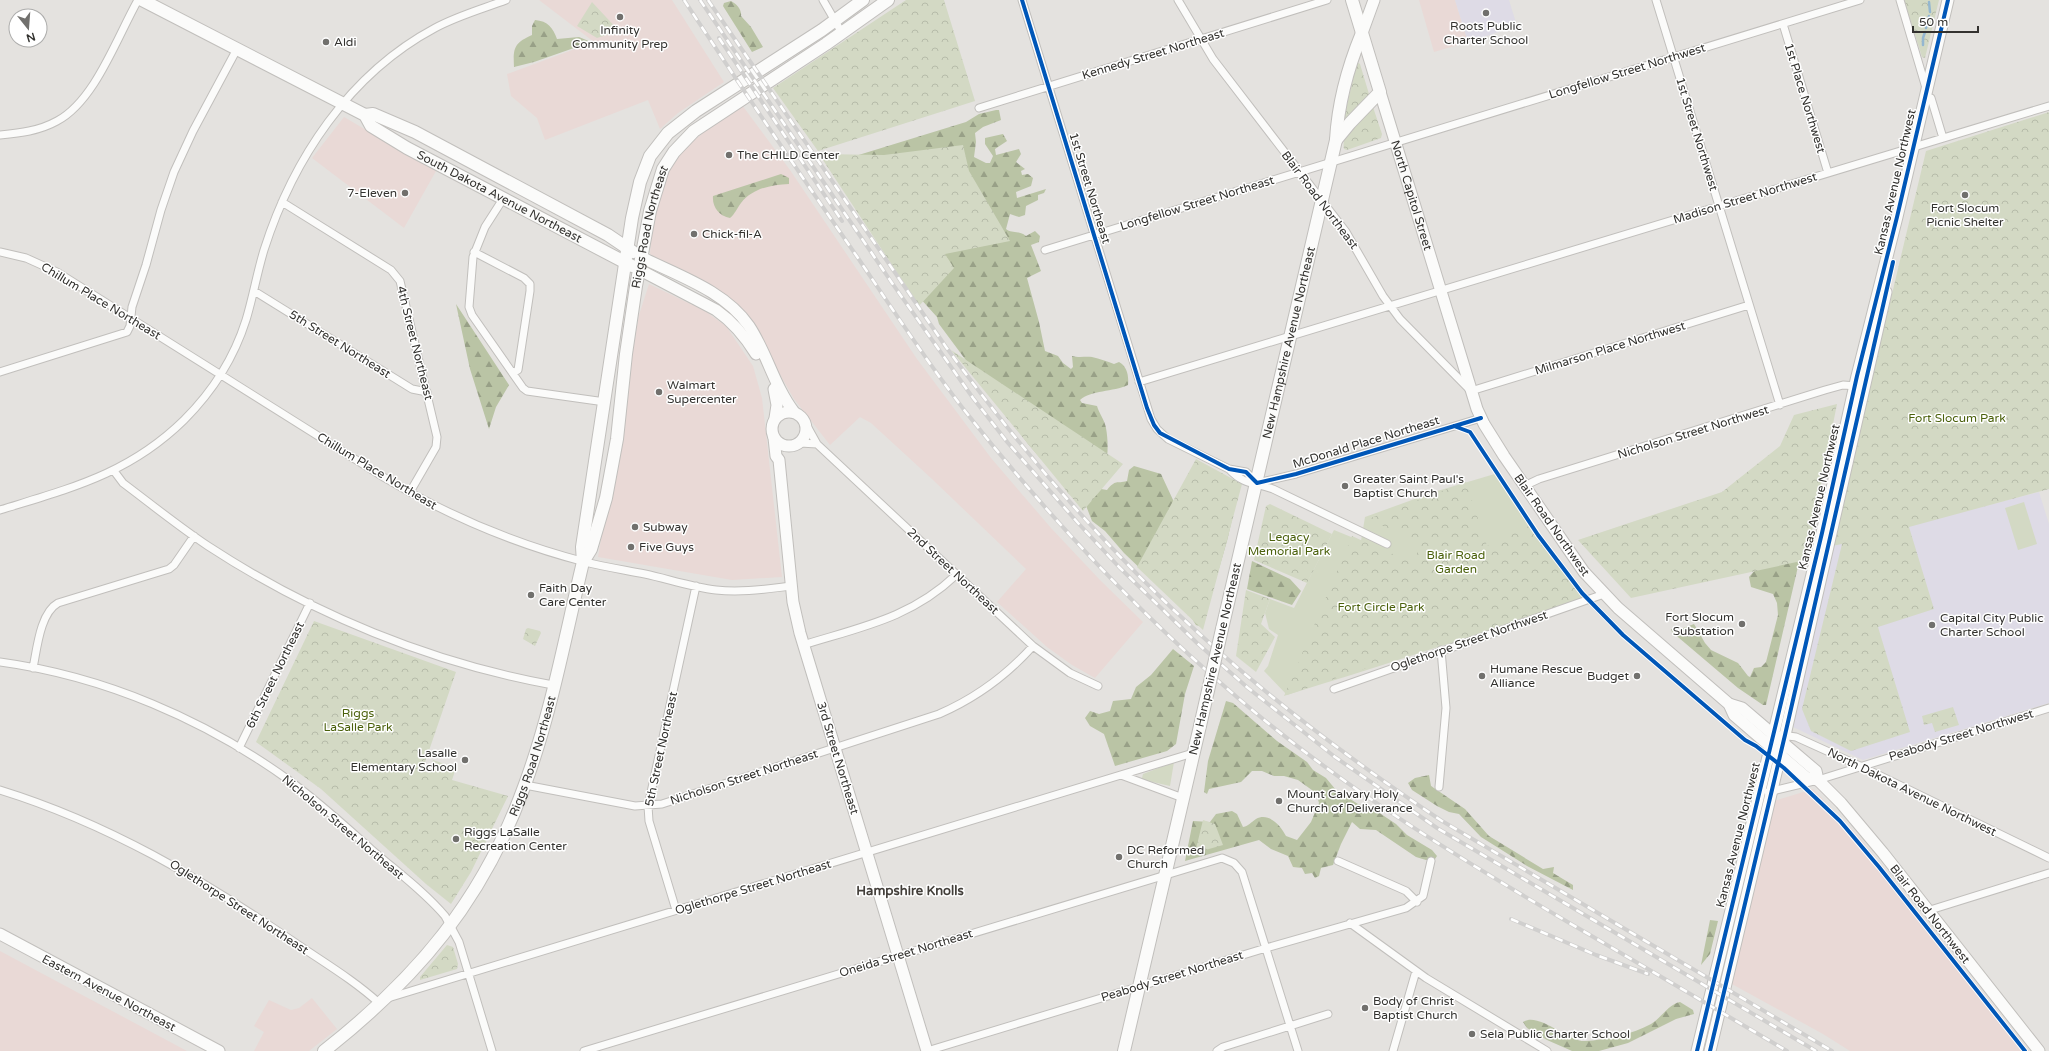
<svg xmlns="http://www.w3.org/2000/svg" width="2049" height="1051" font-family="'Varela Round',sans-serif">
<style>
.commercial{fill:#e9d9d6}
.education{fill:#dedbe6}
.green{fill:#d3d9c4}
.forest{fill:url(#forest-firs)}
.park{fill:url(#park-crowns)}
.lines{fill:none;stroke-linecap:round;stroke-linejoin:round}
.stream{stroke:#94b7d0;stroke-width:2.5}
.street-casing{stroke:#c1bfbc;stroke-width:9}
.secondary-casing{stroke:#c1bfbc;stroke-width:13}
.primary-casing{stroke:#c1bfbc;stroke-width:14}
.street{stroke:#fbfbfa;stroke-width:7}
.secondary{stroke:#fbfbfa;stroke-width:11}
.primary{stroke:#fbfbfa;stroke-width:12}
.rail-casing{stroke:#d0cfce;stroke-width:4}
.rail{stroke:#fff;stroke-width:2.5;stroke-dasharray:8;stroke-linecap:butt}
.primary-bridge-casing{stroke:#c1bfbc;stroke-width:14;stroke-linecap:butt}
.primary-bridge{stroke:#fbfbfa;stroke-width:12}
.cycleway-casing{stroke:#fff;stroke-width:6}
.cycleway{stroke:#0057b8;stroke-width:4}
.poi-dot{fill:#71706d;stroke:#fff;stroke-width:1.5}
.labels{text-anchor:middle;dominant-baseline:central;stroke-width:3;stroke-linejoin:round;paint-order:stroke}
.poi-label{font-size:12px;fill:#33322f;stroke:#fff;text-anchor:start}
.street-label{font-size:12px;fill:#33322f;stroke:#fff}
.park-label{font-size:12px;fill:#4a600b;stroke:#fff}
.neighbourhood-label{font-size:13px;font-weight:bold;fill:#423e39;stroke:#fff}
</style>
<defs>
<pattern id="forest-firs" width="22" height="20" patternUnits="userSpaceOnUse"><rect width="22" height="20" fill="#bac4a5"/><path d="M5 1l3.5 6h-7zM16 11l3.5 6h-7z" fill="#98a087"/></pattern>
<pattern id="park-crowns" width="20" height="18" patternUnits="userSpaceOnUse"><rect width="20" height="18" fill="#d3d9c4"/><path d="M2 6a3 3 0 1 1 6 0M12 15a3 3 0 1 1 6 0" fill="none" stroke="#b6bba9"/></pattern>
</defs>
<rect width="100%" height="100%" fill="#e4e2df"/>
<path class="commercial" d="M539,0H672L724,82L678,113L660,129L648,100L545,140L537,118L511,96L507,74L594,42Z
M1419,0H1455L1468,42L1434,52Z
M742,105L790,170L917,359L991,458L1051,528L1100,580L1143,622L1095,678L1072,665L1047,647L997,602L1026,569L932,479L871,423L860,417L830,445L794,399L750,322L667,264L650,254L652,228L663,181L681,150L717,122Z
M344,117L436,171L404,228L312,158Z
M649,284L705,311L726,326L753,366L762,398L782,577L732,580L598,557L639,315Z
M1813,789L1859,837L2029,1051H1850L1823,1034L1730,983L1774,801Z
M0,951L187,1051H0Z
M312,998L337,1029L309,1051H254L264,1032L254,1026L269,1000L291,1010L299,1008Z"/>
<path class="education" d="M1455,0H1509L1517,26L1468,42Z
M2039,492L2049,524V703L1863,760L1793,727L1832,546Z"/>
<path class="green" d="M1498,473L1581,595C1485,634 1386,664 1287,695L1264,671L1268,666L1278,635L1269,629L1265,613L1270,599L1294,608L1334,530L1361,541L1365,517L1434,492Z
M2024,502L2037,544L2018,550L2005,508Z
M1174,762L1170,786L1144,780L1142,778L1143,774Z"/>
<path class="forest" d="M731,1C737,4 742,10 741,16L751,27L763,47L752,52L723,6L724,3Z
M535,20C548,21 553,28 557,39L579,37L591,42L534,62L514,67C513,48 514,43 532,35V26Z
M996,110H999L1001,120L983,127L975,133L976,142L974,157L986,163H990L993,156L985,144V138L1003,134L1007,141L995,149L996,155L1019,149L1021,154L1016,162L1025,169L1021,171L1022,175L1028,174L1033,178L1031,186L1016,192L1017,198L1046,189L1044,193L1038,195V200L1026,206L1025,215L1019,217L1010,214L1006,229C1012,234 1020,230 1026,236L1035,231L1040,236L1039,242L1031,245L1041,271L1027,278L1039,322L1045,351L1058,356L1063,363L1071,369L1073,367L1072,356C1080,358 1085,356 1092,357C1100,359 1107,361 1114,364L1119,362C1127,366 1129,376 1128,385C1113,392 1091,390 1080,400L1082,403L1097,406C1099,413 1105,421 1106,428C1110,451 1106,467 1101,489L1107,490C1116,479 1116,484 1127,481L1129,470L1134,466L1161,474L1174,502L1237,498L1227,541L1202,627L1196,625L1191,617L1124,553L1105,531L1092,521L1083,498L1073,497L1068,493L1061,482L1028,444L939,324L937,317L919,297L839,161L966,122L979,114Z
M781,174L789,178V184C771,185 753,188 741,203C737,208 735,214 730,218C719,216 712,207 713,196Z
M456,304L509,385L496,407L489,429L470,369Z
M1803,545L1766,705H1763L1738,688L1672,632L1671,629L1678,630L1694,624L1705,643L1711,650L1738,663L1748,676L1750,677L1754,668L1761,667L1766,662L1778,615L1777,603L1773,594L1751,587L1749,577L1756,569Z
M1252,561L1290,579L1301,591L1292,605L1247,589Z
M1173,649L1194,666L1185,694L1176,744L1167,751L1115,766L1104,734L1090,726L1085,718L1090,711L1099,714L1110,711L1113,701L1131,699L1136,687L1151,675Z
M1226,701L1233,703L1277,741L1307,762L1313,770L1326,778L1336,790L1358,804L1375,810L1396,824L1407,835L1432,850L1437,856L1435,859L1426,860L1416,857L1376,830L1360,829L1352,822L1341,844L1333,865L1321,868L1319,876L1315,878L1312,873L1305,874L1302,868L1293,867L1288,856L1271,849L1259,840L1185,861L1193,821L1210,822L1216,814L1232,811L1237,814L1243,827C1249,826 1251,822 1256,819C1269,812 1281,826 1286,836L1297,840L1311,822L1319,803L1316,793L1298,780L1284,776H1274L1262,771H1252L1241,782L1209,789L1207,794L1204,792L1208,761Z
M1429,775L1431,786L1465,809L1489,836L1543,869L1554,867L1553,873L1573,885V890L1527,866L1481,837L1459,814L1449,812L1437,806L1412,790L1408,783L1415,778Z
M1710,920L1718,921L1710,954L1701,965Z
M1680,1002L1693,1010L1694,1014L1676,1019L1628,1043L1599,1051H1572L1547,1040L1527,1028L1523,1022C1538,1011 1569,1042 1585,1041C1606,1040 1633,1034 1651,1024C1661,1018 1669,1004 1680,1002Z"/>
<path class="park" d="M906,0H944L975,101L818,151L773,88Z
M1904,0H1939L1925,58L1922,57Z
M592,2L619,31L597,38L577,26Z
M1357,62L1360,64L1369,94L1343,122Z
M1373,107L1382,134L1381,138L1347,150L1344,149C1340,134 1364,116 1373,107Z
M2049,112V489L1909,527L1934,609L1878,627L1910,732L1851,751L1811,731L1802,709L1842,544L1832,546L1926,151Z
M963,145L969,171L1010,241L945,254L954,268L919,306L819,154L884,155Z
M951,350L1123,464L1083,511Z
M1837,404L1806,560L1631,598L1578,540L1722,492L1780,446L1794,415Z
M1196,459L1242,484L1203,630L1137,567Z
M1466,482L1487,546L1531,525L1584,597L1452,643L1408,654L1284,696L1352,536L1387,552L1416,562L1418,543L1368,519Z
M1270,504L1332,534L1307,583L1254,560L1266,506Z
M1246,590L1270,599L1261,624L1275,637L1256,672L1236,656Z
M314,621L456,672L422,771L429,773L433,760L456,768L452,780L508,796L471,872L451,904L426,884L321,789L256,742Z
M528,628L540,631L541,633L535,646L523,639L526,629Z
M1953,707L1959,725L1935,732L1932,723L1924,725L1922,716Z
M1203,820L1215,824L1223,845L1195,853Z
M447,945L453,947L458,964L457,969L420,980V977Z"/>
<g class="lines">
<path class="stream" d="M1929,2L1930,12
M1926,28L1929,16
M1923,45V38L1925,32"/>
<defs>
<path id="street" d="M823,0L842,33
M1022,0L1151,419L1157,429L1168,439L1229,469L1246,472L1257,483
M1178,0L1213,59L1346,232L1383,296L1400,319L1471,391L1749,305
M1656,0L1780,405
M1900,0L1926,88
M1783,24L1828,173
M1931,98L1943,138
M979,108L1327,0
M0,135C20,133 39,131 57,121C95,101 117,37 138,0
M503,199L485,227L473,257L469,307L472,315L523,388L527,391L605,402
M282,202L391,270L400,281L437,437L436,447L410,492
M1045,250L1860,0
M0,252L26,258L57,272L385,478C447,515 515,544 585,562C605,567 625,570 645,574C668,579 692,587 716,590C741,593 766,589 791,586
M474,252L524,278L530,284V291L518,370L513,373
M254,291L412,389L427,392
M0,372L127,332L130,326L132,307L146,265L161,210L174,172L193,131L237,49
M1139,382L2049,106
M807,426L817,444L1033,646L1070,673L1098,686
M800,443L817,444
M1229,469C1244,485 1253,482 1273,489L1387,544
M114,471L123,483C151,504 178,526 208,546C312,614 431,663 553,685
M1257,483L1296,474L1481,418
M1524,486L1539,479L1825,390L1843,385L1857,386
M0,510C71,488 129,474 184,420C211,393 234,358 246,320C253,297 257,273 264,250C293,159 349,74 435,28C457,16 482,9 506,0
M803,645C861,627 911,618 956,575
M0,662C104,676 206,720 290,781C319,802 345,826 371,849C396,871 424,891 445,916L459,942L492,1051
M33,668C37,649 40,613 58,603L169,569L174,565L194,536
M1334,689L1604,594
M1781,735L1796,737L1860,766L2049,858
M239,748L310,603
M1121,775L1183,798
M525,785L635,806L662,804L939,714C976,698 1006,676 1033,646
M1439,787L1446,708L1441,650
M0,790C107,823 202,879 294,942C323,962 354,980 380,1004
M1768,792L1818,780L2049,708
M1338,861L1406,891L1417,902
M676,910L649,821L648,806L696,586
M1927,911L2049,873
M1350,923L1426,978L1547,1051
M388,998L1193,753
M584,1051L1222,858L1234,863L1242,872L1298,1051
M927,1051L1266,948L1406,908L1423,896L1431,861
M1217,1051L1223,1047L1328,1014
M1393,1051L1416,971"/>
<g id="secondary">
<path d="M1362,33L1374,0"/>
<path id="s1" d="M1380,92L1477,409L1484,424L1504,456L1584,572L1618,608L1729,704L1734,715L1807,778L1818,780"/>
<path d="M643,258C679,276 725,291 749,326C767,353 774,386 794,412"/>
<path d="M640,270L716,310C733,322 745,336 756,354"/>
<path d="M774,389L777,405L775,418"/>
<circle cx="789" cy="429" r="17"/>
<path d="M774,438L776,456L779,460L793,602L800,633L927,1051"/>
<path d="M1729,704L1742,708L1816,771L1818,780L1841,803L1883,853L2039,1051"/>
<path d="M0,934L219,1051"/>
<path d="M1697,1051L1822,533L1857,376L1897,217L1948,0"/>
<path d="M1710,1051L1785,735L1886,292"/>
</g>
<g id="primary">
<path id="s2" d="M142,0L365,115L371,126L407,148L632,266"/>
<path d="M365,115L373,114L415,132L608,235L633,252"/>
<path d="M1336,140L1350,123L1380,92L1352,0"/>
<path d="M583,562L582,547L632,218L640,182L650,156L668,133L696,111L822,30L863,0"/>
<path id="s3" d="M1222,629L1336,140C1338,104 1348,67 1362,33"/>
<path id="s4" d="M324,1051C417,978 483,900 524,787C551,715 565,637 583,562L591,549L606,498L617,439L626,354L636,286L650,211L663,169L674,152L694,131L826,44L888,0"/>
<path d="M1124,1051L1200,726"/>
</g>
</defs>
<use href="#street" class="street-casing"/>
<use href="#secondary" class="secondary-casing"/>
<use href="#primary" class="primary-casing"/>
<use href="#street" class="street"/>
<use href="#secondary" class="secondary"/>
<use href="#primary" class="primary"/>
<defs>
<path id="rail" d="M684,0C741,87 799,173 858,258C893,310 927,362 965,411C1047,515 1137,612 1238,698C1339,785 1451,853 1566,921C1640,964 1714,1008 1787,1051
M700,0L892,283L973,398L1008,443L1078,523L1119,567L1197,643L1248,688L1296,726L1335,757L1437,828L1816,1051
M708,0L946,347C1022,451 1106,550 1203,637C1277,705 1358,765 1442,821L1832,1051
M719,38L842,221
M1511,919L1596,955L1648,974"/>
</defs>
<use href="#rail" class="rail-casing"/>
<use href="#rail" class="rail"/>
<defs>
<path id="primary-bridge" d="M1200,726L1222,629"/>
</defs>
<use href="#primary-bridge" class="primary-bridge-casing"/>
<use href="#primary-bridge" class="primary-bridge"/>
<defs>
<path id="cycleway" d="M1022,0L1147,408L1154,425L1160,433L1229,469L1246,472L1257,483L1296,474L1481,418
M1454,426L1470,432L1538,535L1582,593L1623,635L1745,740L1756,746L1784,768L1840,821L1879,867L2025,1051
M1697,1051L1822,533L1857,376L1897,217L1948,0
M1710,1051L1785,735L1893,262"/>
</defs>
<use href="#cycleway" class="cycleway-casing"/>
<use href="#cycleway" class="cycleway"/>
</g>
<g class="poi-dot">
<circle cx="1486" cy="13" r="4"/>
<circle cx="620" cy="17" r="4"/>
<circle cx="326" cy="42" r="4"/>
<circle cx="729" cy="155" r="4"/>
<circle cx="405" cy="193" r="4"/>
<circle cx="1965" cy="195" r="4"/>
<circle cx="694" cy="234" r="4"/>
<circle cx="659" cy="392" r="4"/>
<circle cx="1345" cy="486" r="4"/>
<circle cx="635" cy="527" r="4"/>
<circle cx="631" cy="547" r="4"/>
<circle cx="531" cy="595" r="4"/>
<circle cx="1742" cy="624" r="4"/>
<circle cx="1932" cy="625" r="4"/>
<circle cx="1482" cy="676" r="4"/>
<circle cx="1637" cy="676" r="4"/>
<circle cx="465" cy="760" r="4"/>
<circle cx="1279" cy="801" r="4"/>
<circle cx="456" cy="839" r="4"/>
<circle cx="1119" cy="857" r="4"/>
<circle cx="1365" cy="1008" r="4"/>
<circle cx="1472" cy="1034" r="4"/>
</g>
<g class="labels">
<g class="poi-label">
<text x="1486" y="26" text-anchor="middle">Roots Public<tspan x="1486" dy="14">Charter School</tspan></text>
<text x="620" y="30" text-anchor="middle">Infinity<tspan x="620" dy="14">Community Prep</tspan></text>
<text x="334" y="42">Aldi</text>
<text x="737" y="155">The CHILD Center</text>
<text x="397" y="193" text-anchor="end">7-Eleven</text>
<text x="1965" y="208" text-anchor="middle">Fort Slocum<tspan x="1965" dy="14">Picnic Shelter</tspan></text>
<text x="702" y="234">Chick-fil-A</text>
<text x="667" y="385">Walmart<tspan x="667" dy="14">Supercenter</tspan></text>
<text x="1353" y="479">Greater Saint Paul's<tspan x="1353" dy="14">Baptist Church</tspan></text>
<text x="643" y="527">Subway</text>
<text x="639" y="547">Five Guys</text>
<text x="539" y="588">Faith Day<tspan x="539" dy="14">Care Center</tspan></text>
<text x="1734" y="617" text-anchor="end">Fort Slocum<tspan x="1734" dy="14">Substation</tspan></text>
<text x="1940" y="618">Capital City Public<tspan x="1940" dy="14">Charter School</tspan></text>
<text x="1490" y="669">Humane Rescue<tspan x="1490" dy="14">Alliance</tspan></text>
<text x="1629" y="676" text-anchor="end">Budget</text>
<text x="457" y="753" text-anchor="end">Lasalle<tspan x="457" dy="14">Elementary School</tspan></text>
<text x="1287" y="794">Mount Calvary Holy<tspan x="1287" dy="14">Church of Deliverance</tspan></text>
<text x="464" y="832">Riggs LaSalle<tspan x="464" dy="14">Recreation Center</tspan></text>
<text x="1127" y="850">DC Reformed<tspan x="1127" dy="14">Church</tspan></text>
<text x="1373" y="1001">Body of Christ<tspan x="1373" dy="14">Baptist Church</tspan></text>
<text x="1480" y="1034">Sela Public Charter School</text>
</g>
<g class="street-label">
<text transform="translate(1153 54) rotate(-17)">Kennedy Street Northeast</text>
<text transform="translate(1627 71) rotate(-17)">Longfellow Street Northwest</text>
<text transform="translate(1805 98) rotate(73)">1st Place Northwest</text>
<text transform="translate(1697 134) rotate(73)">1st Street Northwest</text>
<text transform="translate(1895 182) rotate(-77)">Kansas Avenue Northwest</text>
<text transform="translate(1090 188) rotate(73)">1st Street Northeast</text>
<text stroke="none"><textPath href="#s1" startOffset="108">North Capitol Street</textPath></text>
<text stroke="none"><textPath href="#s2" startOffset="410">South Dakota Avenue Northeast</textPath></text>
<text transform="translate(1745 198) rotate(-17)">Madison Street Northwest</text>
<text transform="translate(1320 200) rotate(53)">Blair Road Northeast</text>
<text transform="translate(1197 203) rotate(-17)">Longfellow Street Northeast</text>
<text stroke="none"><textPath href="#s4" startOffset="912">Riggs Road Northeast</textPath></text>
<text transform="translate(101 301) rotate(31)">Chillum Place Northeast</text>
<text transform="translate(415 343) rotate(76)">4th Street Northeast</text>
<text stroke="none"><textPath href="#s3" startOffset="294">New Hampshire Avenue Northeast</textPath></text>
<text transform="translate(340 344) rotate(32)">5th Street Northeast</text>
<text transform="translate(1610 348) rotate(-17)">Milmarson Place Northwest</text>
<text transform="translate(1693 432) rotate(-17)">Nicholson Street Northwest</text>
<text transform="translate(1366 442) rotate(-17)">McDonald Place Northeast</text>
<text transform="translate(377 471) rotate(31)">Chillum Place Northeast</text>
<text transform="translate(1819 497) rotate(-77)">Kansas Avenue Northwest</text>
<text transform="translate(1552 525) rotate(55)">Blair Road Northwest</text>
<text transform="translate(953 571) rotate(43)">2nd Street Northeast</text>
<text transform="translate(1469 641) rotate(-19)">Oglethorpe Street Northwest</text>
<text transform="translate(1215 659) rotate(-77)">New Hampshire Avenue Northeast</text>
<text transform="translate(275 675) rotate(-64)">6th Street Northeast</text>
<text transform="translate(1961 735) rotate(-17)">Peabody Street Northwest</text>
<text transform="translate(661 749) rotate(-78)">5th Street Northeast</text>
<text stroke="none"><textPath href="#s4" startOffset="368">Riggs Road Northeast</textPath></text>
<text transform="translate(838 758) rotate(73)">3rd Street Northeast</text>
<text transform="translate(744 777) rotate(-18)">Nicholson Street Northeast</text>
<text transform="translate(1912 792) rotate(26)">North Dakota Avenue Northwest</text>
<text transform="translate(343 827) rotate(40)">Nicholson Street Northeast</text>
<text transform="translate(1738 835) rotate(-76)">Kansas Avenue Northwest</text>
<text transform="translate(753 887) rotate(-17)">Oglethorpe Street Northeast</text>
<text transform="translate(239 907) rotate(33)">Oglethorpe Street Northeast</text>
<text transform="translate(1930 914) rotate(52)">Blair Road Northwest</text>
<text transform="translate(906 953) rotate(-17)">Oneida Street Northeast</text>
<text transform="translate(1172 976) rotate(-17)">Peabody Street Northeast</text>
<text transform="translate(109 993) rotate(28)">Eastern Avenue Northeast</text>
</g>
<g class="park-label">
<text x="1957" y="418">Fort Slocum Park</text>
<text x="1289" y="537">Legacy<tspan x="1289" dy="14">Memorial Park</tspan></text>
<text x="1456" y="555">Blair Road<tspan x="1456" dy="14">Garden</tspan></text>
<text x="1381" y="607">Fort Circle Park</text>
<text x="358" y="713">Riggs<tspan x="358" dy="14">LaSalle Park</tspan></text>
</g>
<g class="neighbourhood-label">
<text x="910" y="891">Hampshire Knolls</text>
</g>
</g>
<g transform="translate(28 28) rotate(163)"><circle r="19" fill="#ffffff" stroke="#adadac"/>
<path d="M0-3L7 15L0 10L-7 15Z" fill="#71706d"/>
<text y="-6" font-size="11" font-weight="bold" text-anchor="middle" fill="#33322f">N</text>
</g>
<path d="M1913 26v6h65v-6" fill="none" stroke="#33322f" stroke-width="2"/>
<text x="1919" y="26" font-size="12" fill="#33322f" stroke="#ffffff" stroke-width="3" paint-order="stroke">50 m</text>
</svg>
